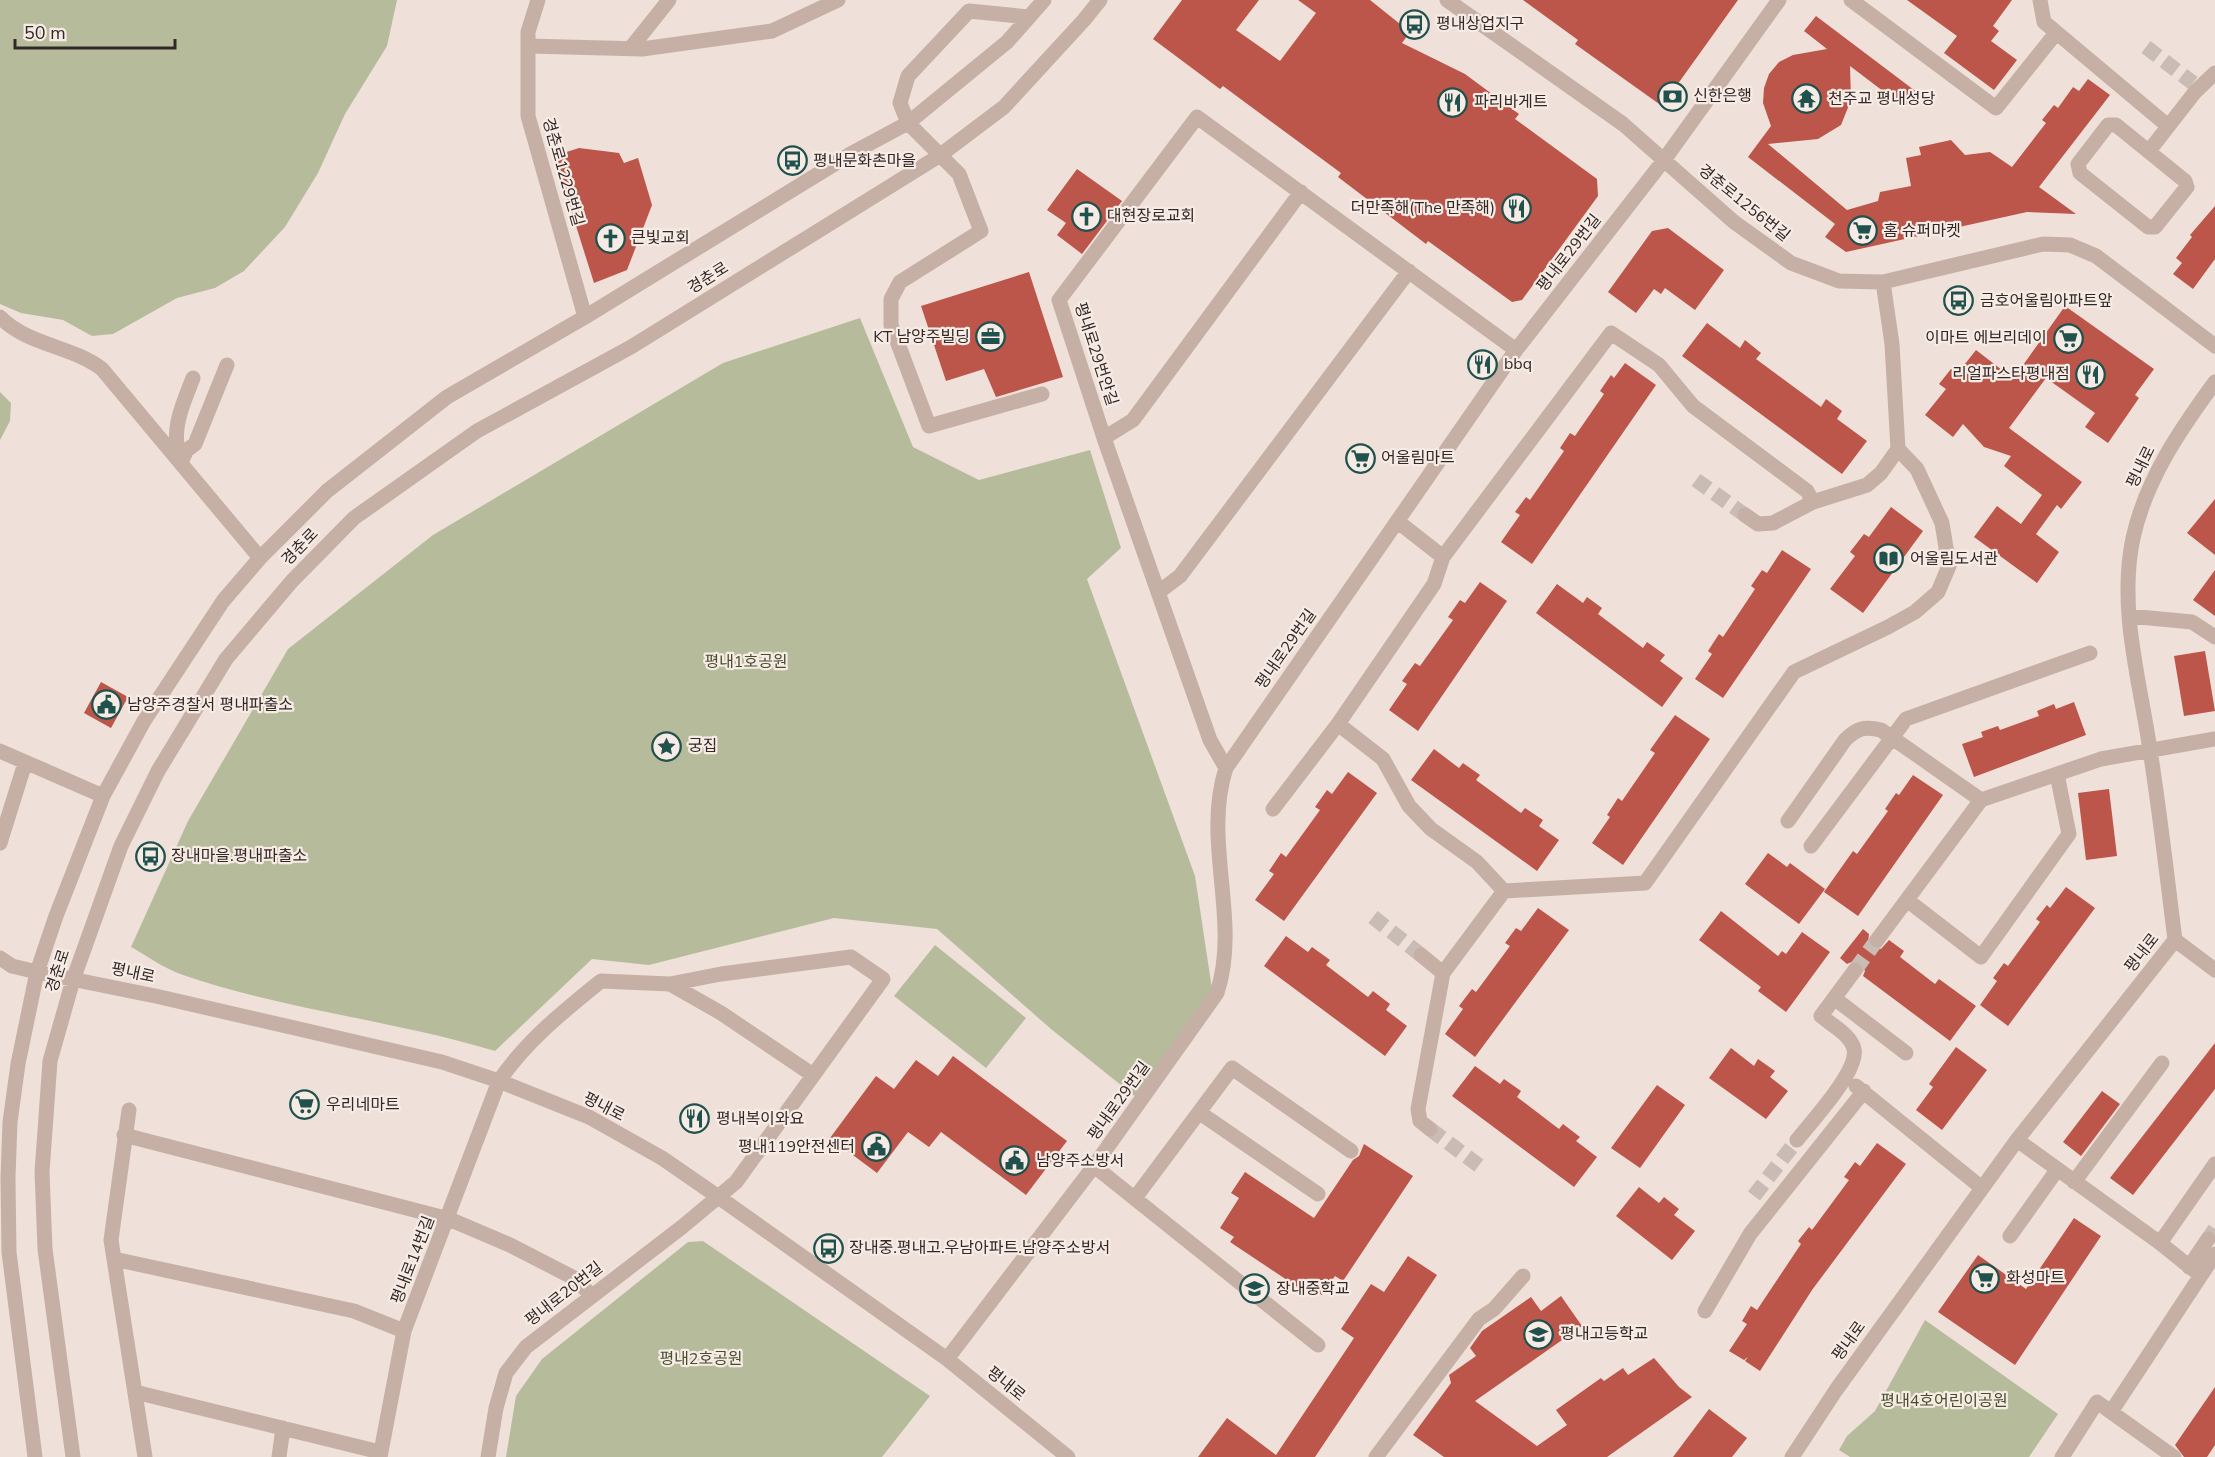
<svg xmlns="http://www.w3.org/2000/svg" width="2215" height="1457" font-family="'Nunito Sans','Noto Sans KR',sans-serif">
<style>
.green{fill:#b6bc9b}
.building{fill:#bc554a}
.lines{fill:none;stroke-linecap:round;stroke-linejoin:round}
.minor-tunnel{stroke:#c9bcb5;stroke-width:15;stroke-dasharray:15 8;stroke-linecap:butt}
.minor{stroke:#c6b0a6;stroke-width:15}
.labels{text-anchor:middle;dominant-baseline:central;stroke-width:4.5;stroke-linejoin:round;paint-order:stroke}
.poi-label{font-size:16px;fill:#332826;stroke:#f7ece5;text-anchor:start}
.street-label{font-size:16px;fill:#332826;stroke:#f7ece5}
.park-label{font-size:16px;fill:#474f2c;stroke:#f7ece5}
</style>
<rect width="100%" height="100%" fill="#efe1d9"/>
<path class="green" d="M0,0H397L387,46L345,114L318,173L285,227L244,271L215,288L177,298L113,334L92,336L63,320L21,313L0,304Z
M860,318L913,447L979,480L1090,450L1121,548L1087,579L1195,876L1212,989L1137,1098L1051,1029L937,929L834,918L649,965L592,959L495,1051C392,1020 285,1010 183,975C165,969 147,956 131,947L188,821L288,649L433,535L723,363Z
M0,392L11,403L10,421L0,440Z
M935,945L1026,1018L986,1068L894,996Z
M703,1241L930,1396L882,1457H506L516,1396L542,1359L688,1242Z
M1925,1320L2058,1414L2029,1457H1850L1839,1450L1847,1436L1875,1411Z"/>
<path class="building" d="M1182,0H1259L1236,30L1280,61L1316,13L1298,0H1370L1410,32L1402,43L1465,74L1519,114L1515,119L1597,179L1598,196L1522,300L1512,302L1428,241L1426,244L1338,177L1341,173L1223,86L1220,89L1153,39Z
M1523,0H1738L1662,106L1575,44L1578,40Z
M1907,0H2012L1993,26L1999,31L1991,41L2017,60L1994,90L1944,53L1957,36Z
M1816,16L1918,93L1904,107L1850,66L1851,100L1841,125L1818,139L1768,144L1847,210L1878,201L1880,192L1911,186L1906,158L1921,155L1919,147L1951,140L1965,155L1990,152L2012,167L2046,123L2042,120L2054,105L2058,108L2073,87L2079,91L2088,79L2110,95L2039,187L2076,214L2027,212L1846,252L1825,237L1835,224L1748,157L1771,126L1763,103L1764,88L1769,74L1779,62L1793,55L1827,49L1804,31Z
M579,148L619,153L624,163L638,158L652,205L627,270L594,283L554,156Z
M1077,169L1122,201L1082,254L1057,235L1066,223L1047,210Z
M2215,206V259L2193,289L2173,274L2182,263L2176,258L2192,237L2190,235Z
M1668,228L1724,270L1695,310L1665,288L1661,294L1654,289L1636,313L1608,292L1652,231Z
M1029,272L1063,377L996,397L984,369L946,381L921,306Z
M2065,306L2154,369L2135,395L2139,398L2108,443L2085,427L2095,413L2046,378L2009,428L2082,482L2061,509L2057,505L2036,534L2059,552L2037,583L1974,537L1997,506L2021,524L2042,495L2004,466L2011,456L1984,447L1963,424L1953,437L1925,415L1946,389L1939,384L1951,369L1957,374L1976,350L2011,377L2014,374L2016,375Z
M1707,323L1740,348L1745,340L1761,353L1756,359L1821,407L1826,399L1842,411L1837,419L1867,441L1842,474L1682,356Z
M1625,363L1656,385L1532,564L1501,542L1520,515L1515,512L1526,497L1530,500L1564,451L1560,448L1570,433L1575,436L1604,394L1600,391L1611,375L1614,378Z
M2215,499V555L2187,533Z
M1891,507L1923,531L1863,613L1830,589L1855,556L1850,552L1864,534L1869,537Z
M1782,550L1811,569L1723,698L1695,679L1712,654L1708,651L1719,634L1723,637L1755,589L1751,586L1762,570L1767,573Z
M2215,570V616L2193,600Z
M1480,582L1507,601L1418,731L1389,710L1407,684L1402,681L1415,663L1420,666L1453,620L1448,617L1460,600L1465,603Z
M1557,584L1583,603L1587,597L1602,608L1598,614L1643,648L1647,642L1665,655L1660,661L1683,678L1662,707L1536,613Z
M2205,651L2215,711L2184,716L2174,656Z
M101,682L128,697L111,728L84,713Z
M2074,702L2086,735L1974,777L1962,744L1983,737L1981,732L1998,726L2000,730L2039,716L2037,711L2054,704L2056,709Z
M1675,715L1710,739L1623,865L1592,843L1610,817L1607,815L1618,798L1622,801L1655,753L1650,750Z
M1434,749L1459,768L1463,763L1480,775L1476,780L1521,813L1525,808L1543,820L1539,826L1559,840L1537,871L1411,780Z
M1348,772L1377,793L1284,921L1255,900L1274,874L1269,871L1281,853L1286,857L1320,810L1315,807L1327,790L1332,794Z
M1913,775L1943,795L1858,916L1824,892L1853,851L1857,854L1888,811L1885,809L1896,793L1899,795Z
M2109,789L2117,856L2086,860L2078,793Z
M1768,853L1787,867L1790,863L1825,889L1799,924L1745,884Z
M2066,887L2095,908L2008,1026L1980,1005L1997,981L1993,978L2004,963L2008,966L2040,922L2036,919L2047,905L2050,908Z
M1538,908L1569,930L1475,1057L1445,1034L1463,1009L1459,1006L1472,989L1476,992L1510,946L1505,943L1516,928L1521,931Z
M1721,911L1778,956L1782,951L1786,954L1802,932L1830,952L1786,1012L1758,991L1761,987L1699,940Z
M1863,929L1869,934L1868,943L1872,948L1881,949L1889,940L1904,951L1900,957L1935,984L1939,979L1976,1006L1950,1041L1863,976L1865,971L1861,963L1856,960L1847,964L1840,958Z
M1286,936L1308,952L1312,947L1330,960L1326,965L1368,997L1373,991L1390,1004L1386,1010L1407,1026L1385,1056L1264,966Z
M2215,1043V1089L2133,1195L2110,1178Z
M1956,1047L1987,1070L1942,1130L1916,1110L1933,1087L1929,1084Z
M1731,1048L1754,1066L1758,1059L1775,1071L1770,1077L1788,1091L1766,1119L1709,1078Z
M953,1056L1067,1141L1026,1195L941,1132L929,1147L908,1132L877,1173L830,1138L876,1076L894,1089L916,1060L938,1076Z
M1475,1066L1500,1084L1504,1079L1521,1091L1517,1097L1559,1129L1563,1124L1580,1137L1576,1141L1597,1157L1574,1187L1452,1096Z
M1657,1085L1685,1105L1640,1168L1611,1148Z
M2102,1091L2120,1104L2081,1156L2063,1142Z
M1877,1143L1906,1164L1812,1290L1760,1371L1745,1361L1748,1357L1744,1360L1729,1351L1747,1324L1742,1321L1751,1306L1757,1310L1801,1244L1798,1241L1809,1227L1812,1230L1849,1180L1844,1177L1855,1162L1860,1166Z
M1364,1144L1413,1176L1343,1281L1335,1276L1322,1295L1308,1286L1305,1292L1230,1242L1234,1237L1220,1228L1239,1198L1231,1193L1245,1172L1314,1218L1353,1160L1359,1156Z
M1639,1187L1659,1203L1664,1197L1679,1209L1674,1215L1695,1231L1672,1260L1616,1216Z
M2074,1218L2101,1236L2015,1365L1938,1312L1978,1255L2026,1289Z
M1408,1256L1437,1275L1315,1457H1198L1227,1418L1276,1455L1354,1338L1341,1329L1371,1284L1384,1292Z
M1561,1296L1582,1326L1475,1401L1537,1446L1567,1425L1556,1410L1601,1378L1604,1381L1623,1368L1628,1375L1654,1358L1679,1387L1692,1397L1607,1457H1444L1413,1435L1451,1383L1449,1375L1476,1356L1470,1348L1482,1331L1531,1297L1541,1311Z
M2215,1387V1445L2207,1457H2184L2175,1445Z
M1709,1409L1747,1438L1732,1457H1673Z"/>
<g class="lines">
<path class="minor-tunnel" d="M2146,47L2193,83
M1696,480L1745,515
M1373,917L1421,955
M1855,970L1877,940
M1430,1129L1482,1168
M1754,1196L1797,1140
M2208,1239L2215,1229"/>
<path class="minor" d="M538,0L528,32V116L585,317
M1447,0L1623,124L1734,222L1791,263L1839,281L1883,282L2043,244L2070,245L2096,256L2215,346
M1851,0L1996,108L2056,33
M2040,0L2044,22L2168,126
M969,11L908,76L900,103L908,123L959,174L981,231L900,282L891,299V325L929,426L1042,394
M969,11L1029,17
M529,46L642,49L772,31L838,0
M630,49L669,0
M2108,125H2116L2185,181L2187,187L2155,227H2148L2080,173L2078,164Z
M2149,151L2195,92L2215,73
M0,317C29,346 70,345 102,369L260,558
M1104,438L1133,420L1301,192
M179,456C171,428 183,404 193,378
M181,462L187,450L195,444L227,365
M1745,515L1758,524L1773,523L1813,502L1867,485L1881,473L1898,449
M1397,521L1443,557
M1160,591L1180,576L1409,271
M2129,616L2192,622L2215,637
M1338,724L1383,759L1409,806L1431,829L1477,862L1504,891
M0,751L103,796
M1226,768L1210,740L1104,438L1059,300L1197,117L1516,350
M1273,809L1338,724L1434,584L1443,557L1611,333L1659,365L1693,406L1807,491L1813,502
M1788,821L1845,740C1857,728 1865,726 1881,730L1981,800
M0,843L25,763
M1811,846L1906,719L2090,653
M1907,900L1981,957L2069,834L2057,774
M1877,940L1981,800L2101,759L2215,739
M2175,940L2215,970
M1421,955L1443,973
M0,958L12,966L37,972L160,997L442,1062L499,1081L589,1117L662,1158L717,1196L947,1359L1068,1457
M670,984L721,1013L813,1075
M1834,998L1906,1053
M1856,1086L1982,1188
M129,1110L111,1240L145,1457
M1200,1113L1318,1194
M1430,1129L1420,1121L1418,1109L1443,973L1504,891L1645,883L1794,672L1888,627L1915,612L1938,592L1949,566L1942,523L1917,469L1898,449L1892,344L1883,282
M124,1135L449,1219L510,1245L574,1278L591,1295
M1797,1140C1811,1122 1859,1071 1854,1049C1851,1035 1832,1025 1821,1016L1855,970
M2017,1140L2160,1243L2200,1275
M1094,1166L1318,1345
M2074,1182L2162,1063
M1135,1198L1232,1068L1351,1151
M2010,1236L2057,1170
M2160,1243L2215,1164
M114,1259L354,1311L404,1331
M2189,1267L2208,1239
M1705,1311L1750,1234L1864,1091
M947,1359L1094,1166L1217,993C1241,920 1202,842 1226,768L1516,350L1664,160L1779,0
M135,1392L380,1452
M2111,1412L2215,1254
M35,1457L9,1252L8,1178L10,1122L18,1064L37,972L56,916L103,796L144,721L223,601L260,558L327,491L447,397L585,317L854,152L908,123L1007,42L1044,0
M73,1457L45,1249L42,1172L50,1061L73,980L121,846L158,771L226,659L292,581L354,518L477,431L631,347L939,156L1004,107L1084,20L1100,0
M279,1457L283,1428
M380,1457L404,1331L499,1081C526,1041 564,1011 601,981L670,984L721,974L851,957L883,979L736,1182L682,1227L526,1347L506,1373L496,1408L488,1457
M1376,1457L1479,1319L1494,1309L1523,1276
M1792,1457L1836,1390L2017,1140L2175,940C2167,877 2160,813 2150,750C2140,681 2118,609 2133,538C2146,479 2180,430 2215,382
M2062,1457L2097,1402L2174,1457"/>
</g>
<defs>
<symbol id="bus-ring" viewBox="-11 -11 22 22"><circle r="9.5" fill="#f7ece5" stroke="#20514c" stroke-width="1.5"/><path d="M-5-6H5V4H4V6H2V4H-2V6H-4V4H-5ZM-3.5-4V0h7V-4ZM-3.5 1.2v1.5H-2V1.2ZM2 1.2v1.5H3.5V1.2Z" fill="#20514c"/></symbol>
<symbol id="bank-ring" viewBox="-11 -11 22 22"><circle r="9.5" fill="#f7ece5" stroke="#20514c" stroke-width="1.5"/><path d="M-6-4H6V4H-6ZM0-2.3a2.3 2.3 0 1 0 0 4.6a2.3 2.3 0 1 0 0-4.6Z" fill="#20514c"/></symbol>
<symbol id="temple-ring" viewBox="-11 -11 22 22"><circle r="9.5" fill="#f7ece5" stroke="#20514c" stroke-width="1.5"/><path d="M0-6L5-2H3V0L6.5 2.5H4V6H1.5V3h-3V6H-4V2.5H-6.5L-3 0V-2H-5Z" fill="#20514c"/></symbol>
<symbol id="restaurant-ring" viewBox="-11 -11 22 22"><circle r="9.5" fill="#f7ece5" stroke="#20514c" stroke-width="1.5"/><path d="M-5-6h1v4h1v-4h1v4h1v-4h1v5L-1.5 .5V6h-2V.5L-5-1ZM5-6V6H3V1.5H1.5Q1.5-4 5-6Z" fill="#20514c"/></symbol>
<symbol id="church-ring" viewBox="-11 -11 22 22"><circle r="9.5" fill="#f7ece5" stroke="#20514c" stroke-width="1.5"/><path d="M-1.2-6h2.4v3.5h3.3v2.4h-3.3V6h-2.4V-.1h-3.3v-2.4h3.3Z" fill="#20514c"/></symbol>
<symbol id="supermarket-ring" viewBox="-11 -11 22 22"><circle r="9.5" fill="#f7ece5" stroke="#20514c" stroke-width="1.5"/><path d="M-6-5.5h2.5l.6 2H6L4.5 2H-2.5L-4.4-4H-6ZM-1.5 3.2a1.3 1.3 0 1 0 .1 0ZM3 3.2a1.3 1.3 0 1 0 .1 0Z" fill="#20514c"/></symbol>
<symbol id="office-ring" viewBox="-11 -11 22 22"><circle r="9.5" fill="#f7ece5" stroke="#20514c" stroke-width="1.5"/><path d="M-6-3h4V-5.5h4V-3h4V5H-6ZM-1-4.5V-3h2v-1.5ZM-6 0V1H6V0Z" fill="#20514c"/></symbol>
<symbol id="library-ring" viewBox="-11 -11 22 22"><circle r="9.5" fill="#f7ece5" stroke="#20514c" stroke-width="1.5"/><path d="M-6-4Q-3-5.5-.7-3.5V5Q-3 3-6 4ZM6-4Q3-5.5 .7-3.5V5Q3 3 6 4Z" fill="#20514c"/></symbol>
<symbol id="civic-ring" viewBox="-11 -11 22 22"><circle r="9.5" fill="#f7ece5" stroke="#20514c" stroke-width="1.5"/><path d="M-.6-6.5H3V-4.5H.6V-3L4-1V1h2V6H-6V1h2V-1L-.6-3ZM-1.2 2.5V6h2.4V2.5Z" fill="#20514c"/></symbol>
<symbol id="sight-ring" viewBox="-11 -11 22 22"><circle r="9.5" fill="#f7ece5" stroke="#20514c" stroke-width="1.5"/><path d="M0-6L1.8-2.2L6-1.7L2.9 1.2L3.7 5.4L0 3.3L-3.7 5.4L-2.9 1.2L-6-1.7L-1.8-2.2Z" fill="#20514c"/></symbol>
<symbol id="school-ring" viewBox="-11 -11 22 22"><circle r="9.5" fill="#f7ece5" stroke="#20514c" stroke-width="1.5"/><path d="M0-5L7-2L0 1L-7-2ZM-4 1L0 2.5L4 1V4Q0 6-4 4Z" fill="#20514c"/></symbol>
</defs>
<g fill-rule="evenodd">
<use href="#bus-ring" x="1398" y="8" width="33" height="33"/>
<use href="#bank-ring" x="1656" y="80" width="33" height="33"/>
<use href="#temple-ring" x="1790" y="82" width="33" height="33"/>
<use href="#restaurant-ring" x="1436" y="86" width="33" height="33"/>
<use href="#bus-ring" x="776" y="144" width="33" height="33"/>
<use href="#restaurant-ring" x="1500" y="192" width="33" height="33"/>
<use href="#church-ring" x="1070" y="200" width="33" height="33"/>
<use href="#supermarket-ring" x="1846" y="214" width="33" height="33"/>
<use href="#church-ring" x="594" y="222" width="33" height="33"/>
<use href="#bus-ring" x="1942" y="284" width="33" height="33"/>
<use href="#office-ring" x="974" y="320" width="33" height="33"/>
<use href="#supermarket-ring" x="2052" y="322" width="33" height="33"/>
<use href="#restaurant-ring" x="1466" y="348" width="33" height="33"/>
<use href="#restaurant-ring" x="2074" y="358" width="33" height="33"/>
<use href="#supermarket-ring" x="1344" y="442" width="33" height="33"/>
<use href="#library-ring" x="1872" y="542" width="33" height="33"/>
<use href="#civic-ring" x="90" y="688" width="33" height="33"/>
<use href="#sight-ring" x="650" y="730" width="33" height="33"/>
<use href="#bus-ring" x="134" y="840" width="33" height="33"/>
<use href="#supermarket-ring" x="288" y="1088" width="33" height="33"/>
<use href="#restaurant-ring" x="678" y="1102" width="33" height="33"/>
<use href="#civic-ring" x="860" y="1130" width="33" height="33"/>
<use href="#civic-ring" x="998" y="1144" width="33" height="33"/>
<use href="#bus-ring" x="812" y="1232" width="33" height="33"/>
<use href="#supermarket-ring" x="1968" y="1262" width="33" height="33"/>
<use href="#school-ring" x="1238" y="1272" width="33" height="33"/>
<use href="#school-ring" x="1522" y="1318" width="33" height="33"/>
</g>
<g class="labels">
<g class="poi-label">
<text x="1436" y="24">평내상업지구</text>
<text x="1693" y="96">신한은행</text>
<text x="1828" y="99">천주교 평내성당</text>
<text x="1474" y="102">파리바게트</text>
<text x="813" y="161">평내문화촌마을</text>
<text x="1495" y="208" text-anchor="end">더만족해(The 만족해)</text>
<text x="1107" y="216">대현장로교회</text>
<text x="1883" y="231">홈 슈퍼마켓</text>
<text x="631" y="238">큰빛교회</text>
<text x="1980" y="301">금호어울림아파트앞</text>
<text x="970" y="337" text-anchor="end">KT 남양주빌딩</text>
<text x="2047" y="338" text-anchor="end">이마트 에브리데이</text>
<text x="1504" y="364">bbq</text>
<text x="2070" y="374" text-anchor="end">리얼파스타평내점</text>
<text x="1381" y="458">어울림마트</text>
<text x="1910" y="559">어울림도서관</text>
<text x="127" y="705">남양주경찰서 평내파출소</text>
<text x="688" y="746">궁집</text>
<text x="171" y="856">장내마을.평내파출소</text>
<text x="326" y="1105">우리네마트</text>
<text x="716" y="1119">평내복이와요</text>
<text x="855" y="1147" text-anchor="end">평내119안전센터</text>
<text x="1036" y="1161">남양주소방서</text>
<text x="849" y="1248">장내중.평내고.우남아파트.남양주소방서</text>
<text x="2006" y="1278">화성마트</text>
<text x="1276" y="1289">장내중학교</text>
<text x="1560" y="1334">평내고등학교</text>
</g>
<g class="street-label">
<text transform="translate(563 172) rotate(74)">경춘로1229번길</text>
<text transform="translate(1744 203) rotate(39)">경춘로1256번길</text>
<text transform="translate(1569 253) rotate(-52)">평내로29번길</text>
<text transform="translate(708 278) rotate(-32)">경춘로</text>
<text transform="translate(1096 354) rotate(72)">평내로29번안길</text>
<text transform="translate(2141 467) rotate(-64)">평내로</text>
<text transform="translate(300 547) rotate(-46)">경춘로</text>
<text transform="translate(1286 649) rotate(-55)">평내로29번길</text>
<text transform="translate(2142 953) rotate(-52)">평내로</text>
<text transform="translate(58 971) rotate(-72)">경춘로</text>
<text transform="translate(133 973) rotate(12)">평내로</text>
<text transform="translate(1119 1101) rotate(-54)">평내로29번길</text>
<text transform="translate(604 1107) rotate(27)">평내로</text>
<text transform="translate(413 1260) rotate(-69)">평내로14번길</text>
<text transform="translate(564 1294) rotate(-38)">평내로20번길</text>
<text transform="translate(1849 1341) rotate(-54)">평내로</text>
<text transform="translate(1006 1384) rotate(39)">평내로</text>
</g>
<g class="park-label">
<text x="746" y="662">평내1호공원</text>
<text x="701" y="1359">평내2호공원</text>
<text x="1944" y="1401">평내4호어린이공원</text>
</g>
</g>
<path d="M15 39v9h160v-9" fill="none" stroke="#332826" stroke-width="3"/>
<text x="24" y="39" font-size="18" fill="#332826" stroke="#f7ece5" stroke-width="4.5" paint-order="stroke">50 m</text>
</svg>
